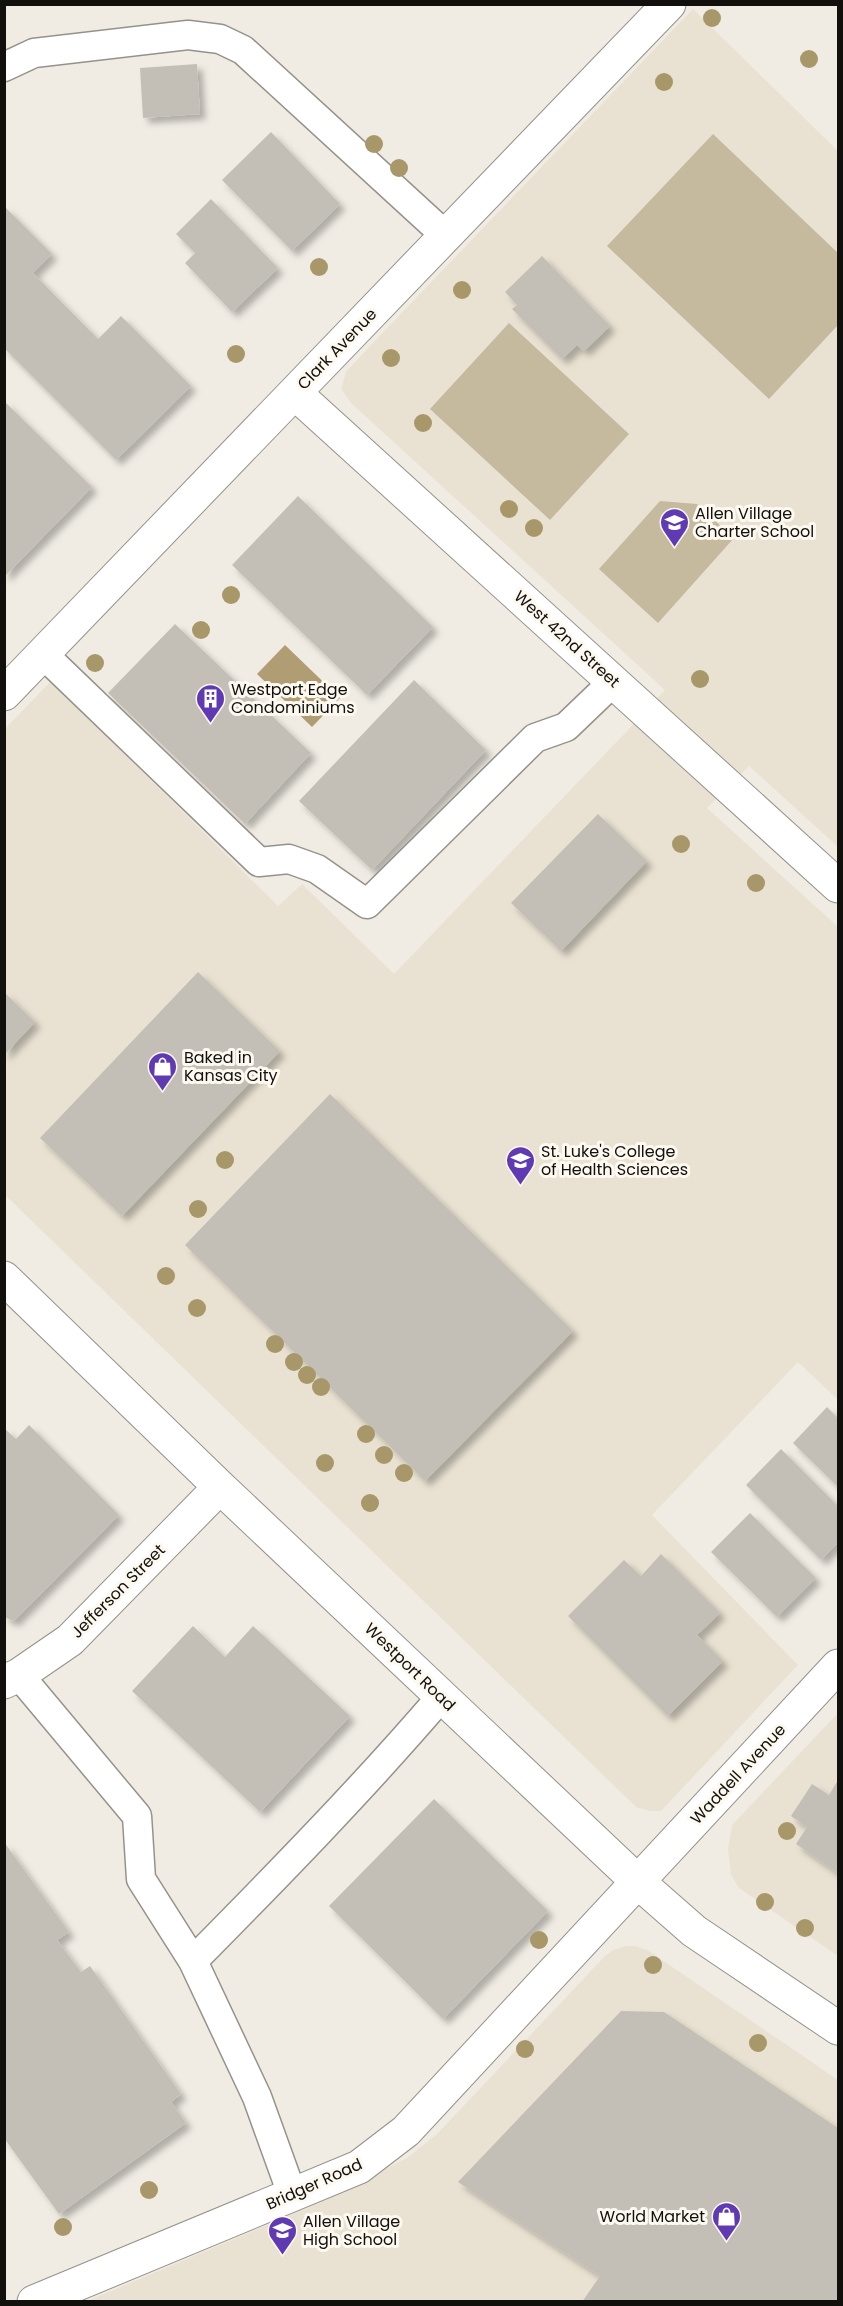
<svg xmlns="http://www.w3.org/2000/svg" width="843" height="2306" font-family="Poppins,sans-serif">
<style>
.built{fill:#e9e2d2}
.green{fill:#c5b99e}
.water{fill:#b09d73}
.building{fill:#c3bfb7;filter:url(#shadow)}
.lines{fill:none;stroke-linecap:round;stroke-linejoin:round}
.lane-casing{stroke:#96928a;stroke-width:31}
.street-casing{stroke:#96928a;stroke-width:35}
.lane{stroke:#fff;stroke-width:28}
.street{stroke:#fff;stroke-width:33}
.tree{fill:#a89768}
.labels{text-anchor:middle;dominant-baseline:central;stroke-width:6;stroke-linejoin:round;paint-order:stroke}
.street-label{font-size:16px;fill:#11100d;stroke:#fdf9f0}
.poi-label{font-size:16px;fill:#11100d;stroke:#fdf9f0;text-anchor:start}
</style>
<defs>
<filter id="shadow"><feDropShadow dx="5.5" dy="5.5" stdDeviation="3" flood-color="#0004"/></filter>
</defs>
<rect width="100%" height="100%" fill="#f0ece3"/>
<path class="built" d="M693,9L838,151V847L749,766L707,808L838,927V1400L798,1362L652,1515L798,1665L661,1811H650L636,1807L5,1195L4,730L51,681L278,906L302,884L394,974L626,732L665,690L352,404L341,389L346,372L369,347Z
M838,1713V1956L739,1888L731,1875L728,1849L732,1825Z
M626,1946H636L649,1951L838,2080V2301L85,2302L305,2209L407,2158L437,2134L605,1956L613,1950Z"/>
<path class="green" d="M713,134L838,253V325L769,399L607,246Z
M509,323L629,434L550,520L430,409Z
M660,501L697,504L734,538L658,623L599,569Z"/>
<path class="water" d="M285,645L340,698L312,727L257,674Z"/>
<path class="building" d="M197,64L200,114L143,118L140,68Z
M271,132L340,204L292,251L222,180Z
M211,199L278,268L232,312L185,263L195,253L176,234Z
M4,206L52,254L33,273L98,339L121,316L191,386L116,460L4,348Z
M542,256L610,326L584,351L577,345L562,359L512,309L517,305L505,292Z
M4,401L92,487L4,577Z
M298,496L433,627L367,695L232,565Z
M175,624L311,753L245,824L108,693Z
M414,680L486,750L372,870L299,801Z
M598,814L647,861L561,951L511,903Z
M198,972L280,1051L122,1216L40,1138Z
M4,992L35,1022L4,1055Z
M330,1094L573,1331L425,1481L185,1245Z
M827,1407L838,1418V1487L793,1443Z
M29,1425L119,1515L14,1621L4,1617V1428L16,1439Z
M781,1449L838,1506V1543L821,1560L746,1485Z
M750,1513L816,1578L777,1617L711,1552Z
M661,1554L720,1613L697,1635L723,1661L668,1716L568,1616L624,1560L641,1576Z
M193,1626L225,1657L253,1626L350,1716L260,1812L132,1691Z
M838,1780V1873L796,1844L807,1827L791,1816L812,1784L829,1795Z
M434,1799L548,1911L443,2019L329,1906Z
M4,1842L69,1932L57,1940L81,1972L90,1966L181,2094L171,2102L186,2123L59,2214L4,2138Z
M621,2011L664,2012L838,2128V2302H582L600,2276L458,2182Z"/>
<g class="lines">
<defs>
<path id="lane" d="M4,67L34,53L188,35L220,39L243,50L446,236
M43,654L259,862L289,859L317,869L367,904L535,738L566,727L613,682
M19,1675L137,1816L141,1879L193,1961L257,2097L292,2194
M193,1961C278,1875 362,1789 441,1697"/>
<path id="street" d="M295,393L838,886
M4,694L669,4
M4,1278L220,1487L637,1881L694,1931L838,2028
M4,1682L19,1675L70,1640L220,1487
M34,2302L359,2167L406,2131L838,1666"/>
</defs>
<use href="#lane" class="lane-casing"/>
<use href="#street" class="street-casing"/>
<use href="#lane" class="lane"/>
<use href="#street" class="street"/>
</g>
<g class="tree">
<circle cx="712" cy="18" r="9"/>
<circle cx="809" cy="59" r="9"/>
<circle cx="664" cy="82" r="9"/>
<circle cx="374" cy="144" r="9"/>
<circle cx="399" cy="168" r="9"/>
<circle cx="319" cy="267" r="9"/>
<circle cx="462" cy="290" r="9"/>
<circle cx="236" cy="354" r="9"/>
<circle cx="391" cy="358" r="9"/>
<circle cx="423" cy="423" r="9"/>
<circle cx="509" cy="509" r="9"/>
<circle cx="534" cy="528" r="9"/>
<circle cx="231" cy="595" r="9"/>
<circle cx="201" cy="630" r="9"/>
<circle cx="95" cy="663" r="9"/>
<circle cx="700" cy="679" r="9"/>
<circle cx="681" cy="844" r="9"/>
<circle cx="756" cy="883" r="9"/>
<circle cx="225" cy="1160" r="9"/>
<circle cx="198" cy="1209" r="9"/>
<circle cx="166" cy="1276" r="9"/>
<circle cx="197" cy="1308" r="9"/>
<circle cx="275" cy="1344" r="9"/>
<circle cx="294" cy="1362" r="9"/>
<circle cx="307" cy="1375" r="9"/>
<circle cx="321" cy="1387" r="9"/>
<circle cx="366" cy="1434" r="9"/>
<circle cx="384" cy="1455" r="9"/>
<circle cx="325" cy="1463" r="9"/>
<circle cx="404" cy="1473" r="9"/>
<circle cx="370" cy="1503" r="9"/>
<circle cx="787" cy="1831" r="9"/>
<circle cx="765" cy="1902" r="9"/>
<circle cx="805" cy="1928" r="9"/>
<circle cx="539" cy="1940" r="9"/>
<circle cx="653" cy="1965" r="9"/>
<circle cx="758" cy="2043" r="9"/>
<circle cx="525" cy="2049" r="9"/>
<circle cx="149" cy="2190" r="9"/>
<circle cx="63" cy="2227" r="9"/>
<circle cx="282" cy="2235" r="9"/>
</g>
<defs>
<symbol id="school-pin" viewBox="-11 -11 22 30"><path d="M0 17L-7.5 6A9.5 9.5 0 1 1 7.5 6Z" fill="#603ab2" stroke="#fdf9f0"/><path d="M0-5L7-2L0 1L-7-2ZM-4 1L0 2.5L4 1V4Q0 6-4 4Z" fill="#fff"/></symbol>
<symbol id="building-pin" viewBox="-11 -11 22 30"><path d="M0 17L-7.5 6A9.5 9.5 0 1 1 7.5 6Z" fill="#603ab2" stroke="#fdf9f0"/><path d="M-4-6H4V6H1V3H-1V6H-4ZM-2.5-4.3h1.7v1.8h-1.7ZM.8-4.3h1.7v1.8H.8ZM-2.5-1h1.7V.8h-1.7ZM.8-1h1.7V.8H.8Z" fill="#fff"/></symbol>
<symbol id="shop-pin" viewBox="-11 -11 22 30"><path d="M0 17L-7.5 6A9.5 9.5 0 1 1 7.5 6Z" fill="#603ab2" stroke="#fdf9f0"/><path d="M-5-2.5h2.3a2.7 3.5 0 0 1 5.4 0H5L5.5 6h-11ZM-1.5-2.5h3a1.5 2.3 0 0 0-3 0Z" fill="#fff"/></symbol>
<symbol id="university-pin" viewBox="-11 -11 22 30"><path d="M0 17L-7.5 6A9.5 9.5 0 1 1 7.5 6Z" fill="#603ab2" stroke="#fdf9f0"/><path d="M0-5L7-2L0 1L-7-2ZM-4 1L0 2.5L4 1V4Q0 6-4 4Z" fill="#fff"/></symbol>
</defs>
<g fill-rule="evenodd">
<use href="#school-pin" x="658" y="506" width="33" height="45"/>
<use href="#building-pin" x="194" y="682" width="33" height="45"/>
<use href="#shop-pin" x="146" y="1050" width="33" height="45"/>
<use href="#university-pin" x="504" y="1144" width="33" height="45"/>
<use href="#shop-pin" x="710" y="2200" width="33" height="45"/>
<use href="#school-pin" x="266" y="2214" width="33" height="45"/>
</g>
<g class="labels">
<g class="street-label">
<text transform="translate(337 349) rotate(-46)">Clark Avenue</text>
<text transform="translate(567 639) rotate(42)">West 42nd Street</text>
<text transform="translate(118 1591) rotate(-45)">Jefferson Street</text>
<text transform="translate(410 1667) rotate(44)">Westport Road</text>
<text transform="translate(738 1774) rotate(-47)">Waddell Avenue</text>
<text transform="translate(314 2184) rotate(-24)">Bridger Road</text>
</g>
<g class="poi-label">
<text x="695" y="513">Allen Village<tspan x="695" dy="18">Charter School</tspan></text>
<text x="231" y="689">Westport Edge<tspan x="231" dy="18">Condominiums</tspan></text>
<text x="184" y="1057">Baked in<tspan x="184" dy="18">Kansas City</tspan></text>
<text x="541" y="1151">St. Luke's College<tspan x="541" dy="18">of Health Sciences</tspan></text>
<text x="705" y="2216" text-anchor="end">World Market</text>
<text x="303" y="2221">Allen Village<tspan x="303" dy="18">High School</tspan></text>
</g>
</g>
<rect width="843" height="2306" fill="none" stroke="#11100d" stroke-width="12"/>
</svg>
